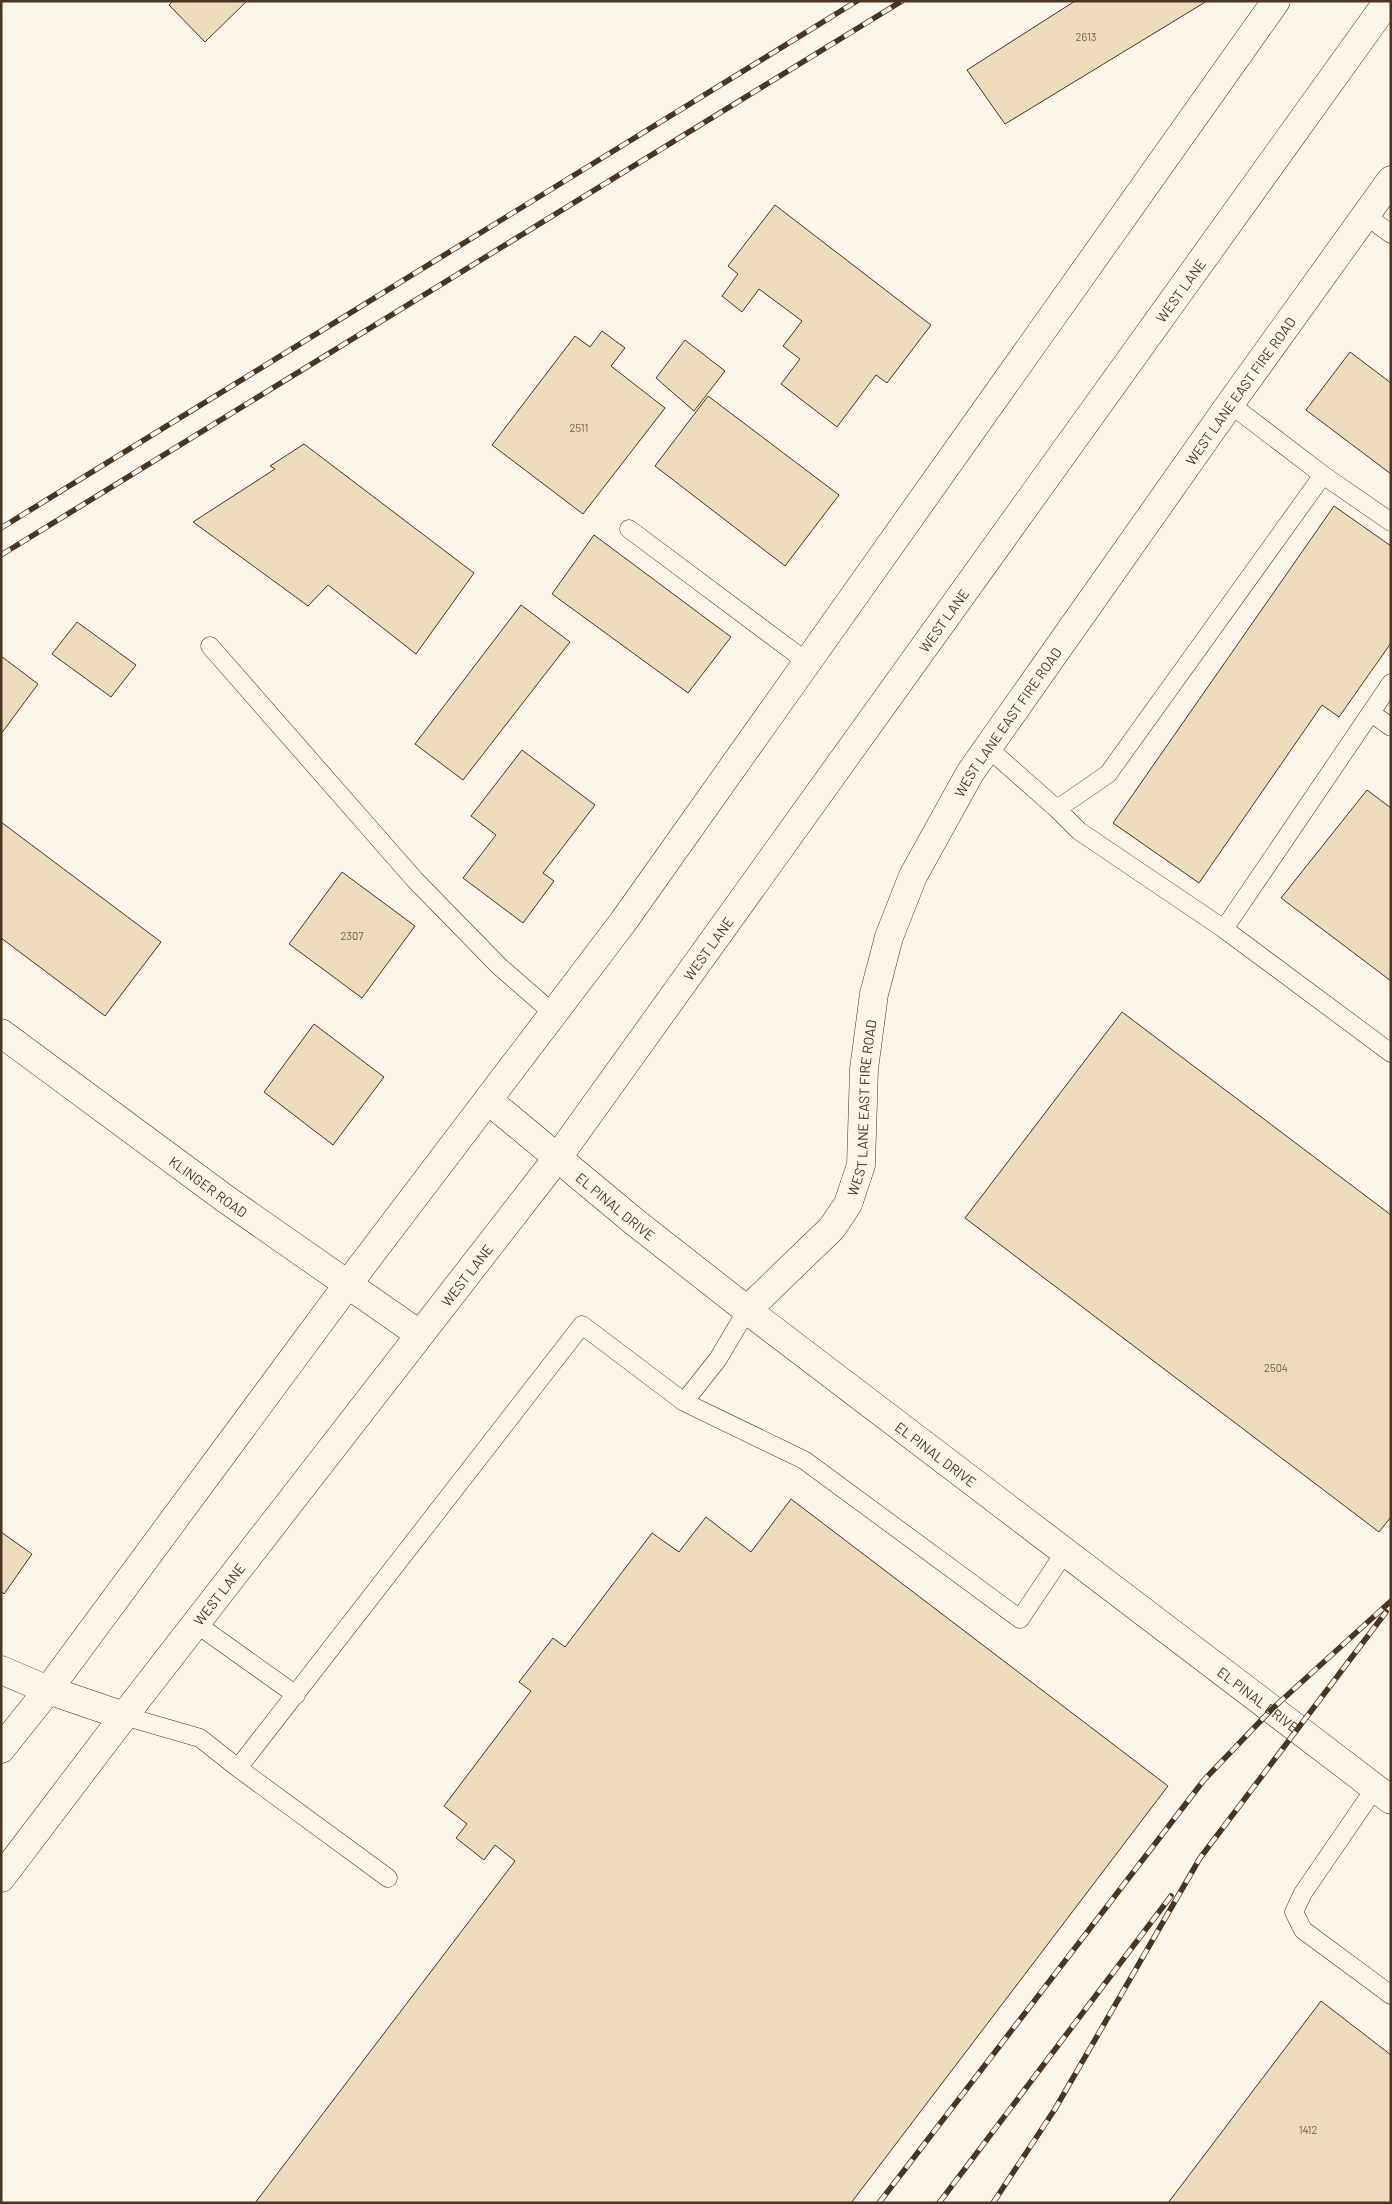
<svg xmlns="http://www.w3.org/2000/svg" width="1392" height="2204" font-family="Barlow,sans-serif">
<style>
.building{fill:#ecdcbc;stroke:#4a3520}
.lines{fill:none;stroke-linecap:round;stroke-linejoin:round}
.lane-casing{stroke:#4a3520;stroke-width:19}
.street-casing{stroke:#4a3520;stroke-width:29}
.secondary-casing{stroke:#4a3520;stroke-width:29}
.lane{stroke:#fbf6e9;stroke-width:18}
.street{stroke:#fbf6e9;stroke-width:28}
.secondary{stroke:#fbf6e9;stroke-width:28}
.rail-casing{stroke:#4a3520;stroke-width:5.5}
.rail{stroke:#fbf6e9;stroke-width:4;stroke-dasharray:11;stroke-linecap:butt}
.labels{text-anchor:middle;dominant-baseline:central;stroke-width:4;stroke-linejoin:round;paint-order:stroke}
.number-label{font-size:11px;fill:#725f47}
.street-label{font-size:14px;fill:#4a3520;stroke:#fbf6e9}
</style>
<rect width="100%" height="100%" fill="#fbf6e9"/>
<path class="building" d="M173,1H247L205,42L169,5Z
M1075,1H1207L1005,124L967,70Z
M775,205L931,325L887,383L876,375L837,427L781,384L800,359L783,346L802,321L759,289L742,312L722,296L738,274L728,266Z
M602,331L625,348L611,366L665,408L583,514L492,445L575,336L590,347Z
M685,340L725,371L694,411L656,378Z
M1350,352L1391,383V474L1306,410Z
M708,396L839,495L785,566L655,466Z
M304,444L474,573L416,654L328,585L308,606L193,522L275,469L270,466Z
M1334,506L1391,546V643L1339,717L1322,705L1199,883L1113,823Z
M594,535L731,637L688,693L552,594Z
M521,605L570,642L463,780L415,744Z
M77,622L136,665L111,697L52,654Z
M1,656L38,684L1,734Z
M522,750L595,805L543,873L554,881L523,923L463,878L496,835L471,816Z
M1367,790L1391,808V981L1281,898Z
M1,822L161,942L105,1016L1,938Z
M342,872L415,926L362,998L289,944Z
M1122,1012L1391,1215V1517L1379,1532L965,1218Z
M314,1024L384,1077L333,1145L264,1092Z
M791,1499L1168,1786L851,2203H255L515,1861L495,1845L484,1860L456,1838L467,1824L444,1806L531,1691L519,1682L553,1638L565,1647L652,1533L679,1552L706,1517L751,1552Z
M1,1532L32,1554L4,1594L1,1591Z
M1321,2001L1391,2055V2203H1168Z"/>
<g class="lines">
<defs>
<path id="lane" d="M1365,215L1391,234
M1323,475L1391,522
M629,529L807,662
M210,646L415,880L499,966L554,1014
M1371,713L1391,727
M988,748L1057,809L1079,831L1224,929L1391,1053
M1057,809L1108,774L1323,475L1230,404
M1224,929L1391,683
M684,1402L804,1460L1020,1619L1065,1552
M195,1623L296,1695
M124,1716L200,1738L238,1768
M1375,1788L1303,1893L1294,1912L1303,1930L1391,1995
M388,1878L238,1768L582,1325L684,1402L718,1359L747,1310"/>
<g id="street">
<path id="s1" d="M1,1033L227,1200L419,1334"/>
<path id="s2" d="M488,1100L636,1223L747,1310L1391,1800"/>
<path id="s3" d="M747,1310L832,1228L848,1204L861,1165L864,1069L874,994L889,937L913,876L970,773L1230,404L1391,180"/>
<path d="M1,1670L48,1690L124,1716"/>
</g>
<g id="secondary">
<path d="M1,1749L48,1690L348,1284L623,922L1276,1"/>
<path id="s4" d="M1,1878L124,1716L558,1157L1388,1"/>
</g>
</defs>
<use href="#lane" class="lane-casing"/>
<use href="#street" class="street-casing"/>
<use href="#secondary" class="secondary-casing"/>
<use href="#lane" class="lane"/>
<use href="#street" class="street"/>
<use href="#secondary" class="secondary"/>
<defs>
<path id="rail" d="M1,528L857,1
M1,555L902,1
M879,2203L1204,1780L1272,1709L1391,1601
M939,2203L1171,1896
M993,2203L1055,2109L1200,1858L1386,1612"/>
</defs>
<use href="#rail" class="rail-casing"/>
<use href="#rail" class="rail"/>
</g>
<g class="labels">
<g class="number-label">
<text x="1086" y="36">2613</text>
<text x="579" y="427">2511</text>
<text x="352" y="935">2307</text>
<text x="1276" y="1367">2504</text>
<text x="1308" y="2129">1412</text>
</g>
<g class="street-label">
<text stroke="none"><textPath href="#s4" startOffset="1978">WEST LANE</textPath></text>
<text stroke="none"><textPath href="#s3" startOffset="1070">WEST LANE EAST FIRE ROAD</textPath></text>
<text stroke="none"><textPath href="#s4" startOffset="1572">WEST LANE</textPath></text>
<text stroke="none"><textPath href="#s3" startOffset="665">WEST LANE EAST FIRE ROAD</textPath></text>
<text stroke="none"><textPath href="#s4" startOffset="1168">WEST LANE</textPath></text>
<text stroke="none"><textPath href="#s3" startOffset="245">WEST LANE EAST FIRE ROAD</textPath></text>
<text stroke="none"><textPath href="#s1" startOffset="258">KLINGER ROAD</textPath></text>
<text stroke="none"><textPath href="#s2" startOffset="166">EL PINAL DRIVE</textPath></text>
<text stroke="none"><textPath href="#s4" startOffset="762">WEST LANE</textPath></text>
<text stroke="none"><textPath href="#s2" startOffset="571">EL PINAL DRIVE</textPath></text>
<text stroke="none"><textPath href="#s4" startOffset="358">WEST LANE</textPath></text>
<text stroke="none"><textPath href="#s2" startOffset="976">EL PINAL DRIVE</textPath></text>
</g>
</g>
<rect width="1392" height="2204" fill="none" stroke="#4a3520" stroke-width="5"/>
</svg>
